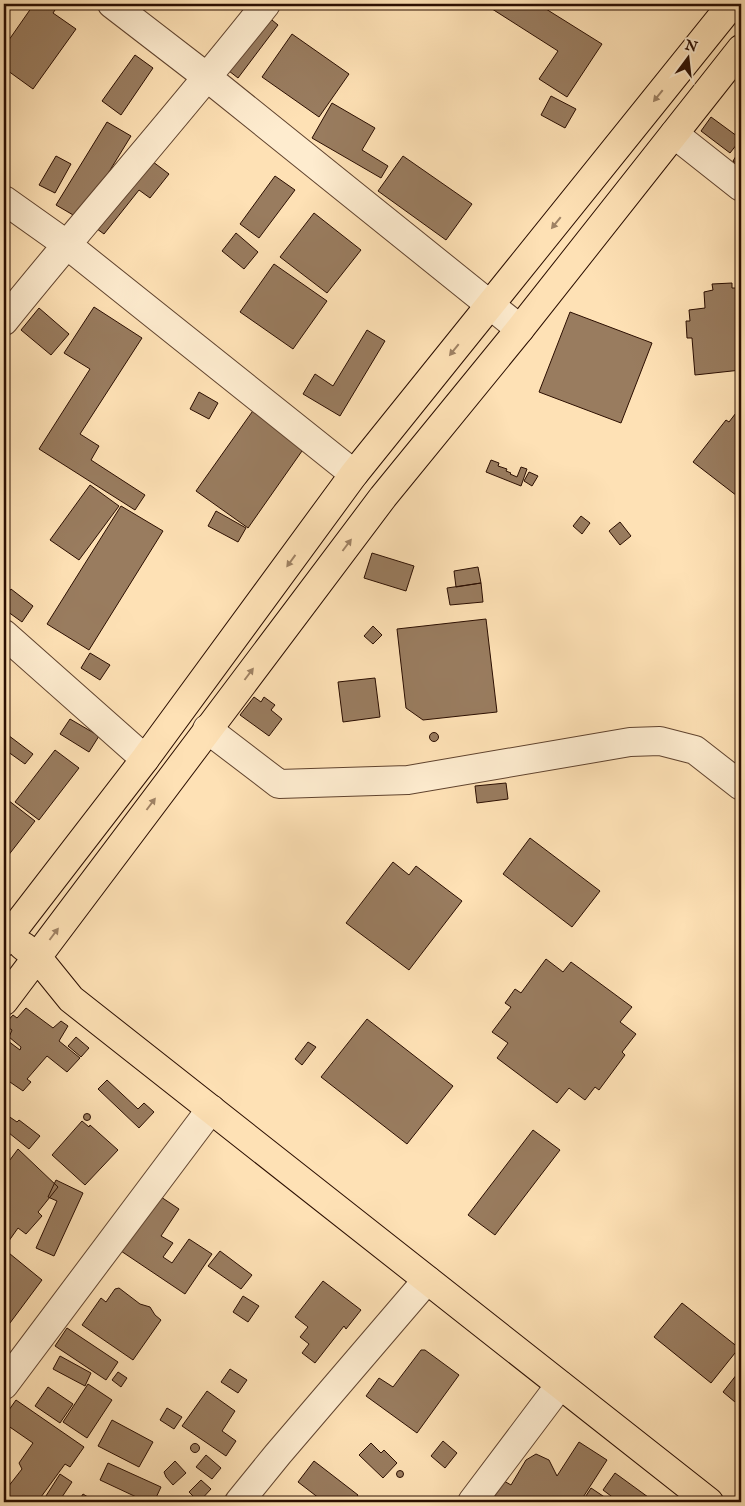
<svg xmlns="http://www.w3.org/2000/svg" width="745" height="1506" font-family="'IM FELL English',serif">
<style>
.building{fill:#997c5f;stroke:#2b0e01}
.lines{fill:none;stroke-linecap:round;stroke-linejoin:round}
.minor-casing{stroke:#60432e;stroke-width:30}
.major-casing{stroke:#2b0e01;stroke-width:30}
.minor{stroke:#feeccf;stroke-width:28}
.major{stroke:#fee1b5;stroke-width:28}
.oneway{fill:#9f8264}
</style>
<rect width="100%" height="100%" fill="#fee1b5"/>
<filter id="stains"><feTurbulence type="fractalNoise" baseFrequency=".004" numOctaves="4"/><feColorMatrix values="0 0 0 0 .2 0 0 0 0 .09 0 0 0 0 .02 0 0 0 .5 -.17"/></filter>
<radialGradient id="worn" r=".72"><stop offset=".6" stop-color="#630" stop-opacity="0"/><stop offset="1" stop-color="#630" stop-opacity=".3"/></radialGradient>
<path class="building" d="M34,4H46L55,10L53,13L76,29L33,89L4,68V47Z
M491,4H538L602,44L567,97L539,79L558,51L489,7Z
M261,11L278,25L238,78L220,64Z
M292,34L349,74L319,117L262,77Z
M135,55L153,68L121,115L102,101Z
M551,96L576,109L565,128L541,115Z
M332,103L375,128L362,150L388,166L381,178L312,138Z
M711,117L741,139L730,153L701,131Z
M107,122L131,136L80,219L56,205Z
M741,148V167L733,161Z
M136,149L169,174L150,198L139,190L104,234L82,218Z
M56,156L71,164L55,193L39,185Z
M403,156L472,204L446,240L378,191Z
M275,176L295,190L259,238L240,224Z
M314,213L361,250L327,293L280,257Z
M236,233L258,252L244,269L222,251Z
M274,264L327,301L293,349L240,312Z
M732,283V288H741V370L695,375L692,338H687L686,321H690L689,310L705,308L704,292L713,290L712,284Z
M94,307L142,338L80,434L99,446L91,460L145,495L135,510L39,449L90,369L64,353Z
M39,308L69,334L51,355L21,330Z
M570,312L652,343L621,423L539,392Z
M367,330L385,341L340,416L303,394L315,374L333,386Z
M199,392L218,403L209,419L190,409Z
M257,405L309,441L248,528L196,491Z
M739,409L741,411V499L693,462L726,420L729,422Z
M491,460L499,463L498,466L507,469L506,471L511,473L510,474L517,477L521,467L527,469L521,486L486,472Z
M529,472L538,476L532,486L524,481Z
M90,485L119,506L79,560L50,540Z
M121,506L163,531L89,650L47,624Z
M216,511L246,528L238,542L208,526Z
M581,516L590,523L582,534L573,526Z
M620,522L631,536L620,545L609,531Z
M372,553L414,566L406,591L364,578Z
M478,567L481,583L456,587L454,571Z
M481,583L483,602L450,605L447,588Z
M11,589L33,606L22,622L4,609V598Z
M486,619L497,712L423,720L406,708L397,629Z
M373,626L382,635L373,644L364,636Z
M90,653L110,665L100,680L81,668Z
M375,678L380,717L343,722L338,682Z
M254,697L261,702L264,697L275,705L271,710L282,719L269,736L240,715Z
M70,719L99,736L89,752L60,734Z
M4,732L33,754L25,764L4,749Z
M429.5 737a4.5 4.5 0 1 1 9 0a4.5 4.5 0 1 1-9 0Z
M55,750L79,768L39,820L15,802Z
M506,783L508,799L477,803L475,786Z
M4,797L35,821L4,861Z
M530,838L600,891L572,927L503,874Z
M393,862L409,875L416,866L462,901L409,970L346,923Z
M546,959L563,972L571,962L632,1007L620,1022L636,1034L622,1052L625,1055L599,1090L595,1087L585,1100L569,1088L557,1103L497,1058L508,1043L492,1032L511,1007L505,1003L515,989L521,993Z
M26,1008L53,1028L61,1021L68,1026L59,1041L80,1058L67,1072L47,1056L27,1079L31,1082L23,1091L7,1080L4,1083V1038L20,1050L21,1047L9,1037L12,1030L4,1025L13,1015L17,1018Z
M367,1019L453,1086L407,1144L321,1077Z
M76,1037L89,1048L81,1057L68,1046Z
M308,1042L316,1047L302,1065L295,1059Z
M107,1080L138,1109L144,1103L154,1112L139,1128L98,1089Z
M4,1100L9,1105L4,1112Z
M4,1113L17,1122L19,1120L40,1136L29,1149L4,1129Z
M83.5 1117a3.5 3.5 0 1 1 7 0a3.5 3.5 0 1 1-7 0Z
M82,1121L89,1127L90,1125L118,1150L85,1185L52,1155Z
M533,1130L560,1150L495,1235L468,1215Z
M4,1138L9,1143L4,1150Z
M18,1149L58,1187L38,1212L42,1216L26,1234L18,1228L6,1245L4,1244V1168Z
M56,1180L83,1193L54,1256L36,1248L57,1201L48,1197Z
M155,1193L179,1209L161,1236L173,1243L163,1257L172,1263L189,1239L212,1254L185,1294L118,1249Z
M4,1249L42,1280L4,1331Z
M220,1251L252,1275L241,1289L208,1266Z
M323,1281L361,1310L346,1329L344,1326L315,1363L302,1353L309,1344L300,1337L308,1327L295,1317Z
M119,1288L140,1304L150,1307L155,1315L161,1320L133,1360L82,1325L101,1298L106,1302L115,1289Z
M243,1296L259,1306L248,1322L233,1312Z
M682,1303L739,1348L711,1383L654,1337Z
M67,1328L118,1362L106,1380L55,1346Z
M421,1350H425L459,1375L417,1433L366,1396L379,1378L393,1387Z
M60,1356L91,1373L85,1386L53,1369Z
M230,1369L247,1380L238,1393L221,1382Z
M741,1369V1407L723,1392Z
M118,1372L127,1378L121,1387L112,1380Z
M88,1384L112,1400L87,1438L63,1422Z
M48,1387L73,1404L60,1423L35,1406Z
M207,1391L235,1411L222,1431L236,1441L226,1456L182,1426Z
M16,1400L84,1447L70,1467L65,1464L41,1497L44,1498L41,1502H4V1492L22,1469L19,1463L33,1443L4,1423V1417Z
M167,1408L182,1417L174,1429L160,1420Z
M112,1420L153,1442L139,1467L98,1446Z
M443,1441L457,1453L445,1468L431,1456Z
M579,1442L607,1460L580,1502H503L494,1497L504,1481L511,1485L526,1460L536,1454L549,1460L557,1476Z
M371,1443L381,1453L384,1450L397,1463L383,1478L359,1455Z
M190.5 1448a4.5 4.5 0 1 1 9 0a4.5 4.5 0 1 1-9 0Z
M206,1455L221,1468L212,1479L196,1467Z
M175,1461L186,1473L173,1485L166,1477L164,1472Z
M314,1461L358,1495L353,1502H324L298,1482Z
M108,1463L161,1487L154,1502H147L100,1480Z
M396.5 1474a3.5 3.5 0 1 1 7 0a3.5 3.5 0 1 1-7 0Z
M615,1473L648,1497L644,1502H619L603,1490Z
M60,1474L72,1482L62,1497L65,1499L63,1502H49L44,1499Z
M201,1480L211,1489L199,1502L189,1492Z
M591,1488L612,1502H582Z
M83,1494L96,1502H78Z"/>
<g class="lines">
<defs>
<path id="minor" d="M112,4L208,78L520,329
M674,134L741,187
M4,200L66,244L354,474
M4,321C90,214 181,112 266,4
M4,634L145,759
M207,729L279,784L408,780L630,742L660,741L695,750L741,786
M4,1385L211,1109
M239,1502L278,1454L427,1280
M472,1502L560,1385"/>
<path id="major" d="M4,942L145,759L354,474L732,4
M23,946L37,957L71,999L709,1502
M4,1001L383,497L520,329L741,49"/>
</defs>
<use href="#minor" class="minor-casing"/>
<use href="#major" class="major-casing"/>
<use href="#minor" class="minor"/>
<use href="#major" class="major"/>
</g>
<defs><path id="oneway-solid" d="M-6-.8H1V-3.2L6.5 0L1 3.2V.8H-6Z" transform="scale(1.25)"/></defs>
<g class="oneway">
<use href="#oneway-solid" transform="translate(658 96) rotate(129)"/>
<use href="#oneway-solid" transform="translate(556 223) rotate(129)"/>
<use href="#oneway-solid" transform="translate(454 350) rotate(129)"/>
<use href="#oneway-solid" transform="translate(347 545) rotate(-53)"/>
<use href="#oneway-solid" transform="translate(291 561) rotate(126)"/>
<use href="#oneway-solid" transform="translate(249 674) rotate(-53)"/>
<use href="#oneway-solid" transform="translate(151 804) rotate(-53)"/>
<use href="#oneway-solid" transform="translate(54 934) rotate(-53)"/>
</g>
<rect width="745" height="1506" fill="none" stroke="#fee1b5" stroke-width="20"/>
<rect x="5" y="5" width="735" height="1496" fill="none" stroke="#2b0e01" stroke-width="2.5"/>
<rect x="10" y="10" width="725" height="1486" fill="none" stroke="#2b0e01"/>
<g transform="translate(688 58) rotate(15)" stroke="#feeccf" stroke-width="4" paint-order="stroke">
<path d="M0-4L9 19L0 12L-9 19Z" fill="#2b0e01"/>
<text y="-8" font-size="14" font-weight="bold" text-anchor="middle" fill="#2b0e01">N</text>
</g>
<rect width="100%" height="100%" filter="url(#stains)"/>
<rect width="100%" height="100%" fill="url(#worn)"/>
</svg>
